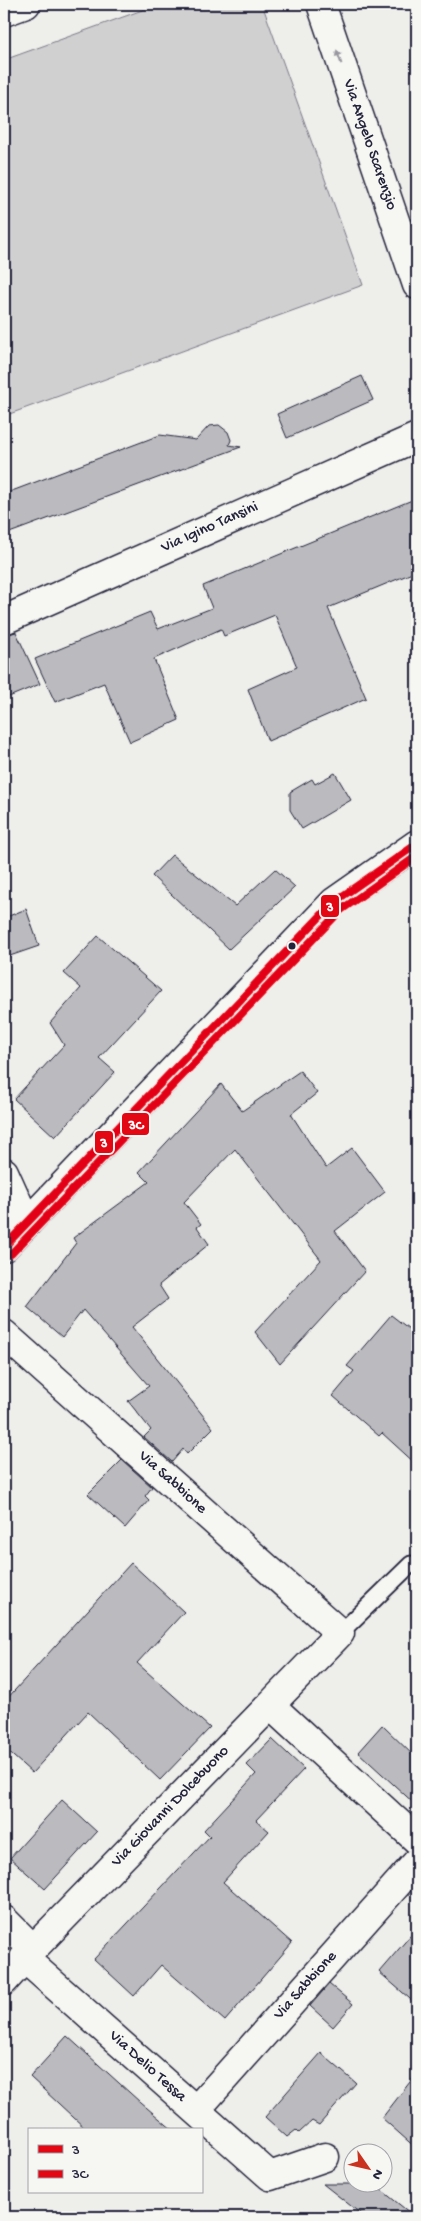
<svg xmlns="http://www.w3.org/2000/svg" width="421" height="2221" font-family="'Gochi Hand',sans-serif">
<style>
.green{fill:#d0d0d1;stroke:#797986}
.building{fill:#bbbbbf;stroke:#22223b}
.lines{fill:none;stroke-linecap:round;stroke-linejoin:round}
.service-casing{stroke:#22223b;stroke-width:19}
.minor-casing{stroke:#22223b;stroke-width:31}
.secondary-casing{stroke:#22223b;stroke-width:31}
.service{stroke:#f6f6f2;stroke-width:15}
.minor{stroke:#f6f6f2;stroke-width:28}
.secondary{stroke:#f6f6f2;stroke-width:28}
.bus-1-casing{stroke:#f6f6f2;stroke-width:11}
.bus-2-casing{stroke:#f6f6f2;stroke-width:11}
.bus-1{stroke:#e30613;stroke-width:8}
.bus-2{stroke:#e30613;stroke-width:8}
.oneway{fill:#9797a0}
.bus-dot{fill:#22223b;stroke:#f6f6f2;stroke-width:2}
.labels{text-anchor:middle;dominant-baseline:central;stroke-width:5;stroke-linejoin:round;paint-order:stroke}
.street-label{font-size:16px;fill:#22223b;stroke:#f6f6f2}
.line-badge{stroke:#f6f6f2;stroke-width:2}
.badge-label{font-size:14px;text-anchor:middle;font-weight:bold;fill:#fff}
</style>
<rect width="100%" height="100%" fill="#eeeeeb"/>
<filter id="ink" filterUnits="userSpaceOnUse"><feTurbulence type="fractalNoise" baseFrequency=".02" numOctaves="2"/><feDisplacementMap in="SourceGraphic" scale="10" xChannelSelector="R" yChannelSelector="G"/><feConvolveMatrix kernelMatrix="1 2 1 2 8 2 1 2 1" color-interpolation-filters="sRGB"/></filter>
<g filter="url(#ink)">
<path class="green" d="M159,4H262L363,285L4,416V60Z"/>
<path class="building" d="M362,376L373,400L287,438L277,414Z
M219,425L228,432L231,440L229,445L241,447L4,535V494L160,435L196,440L209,426Z
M417,498V571L328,608L366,698L268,741L248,689L297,667L275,615L224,636L221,629L154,659L179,720L130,742L104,683L55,702L35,659L150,612L158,629L212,608L203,586Z
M16,632L40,684L4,699V635Z
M335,773L351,800L302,829L290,810V792L312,779L315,784Z
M172,855L235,906L275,869L295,887L229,949L152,876Z
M26,909L39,946L4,958V918Z
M98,936L161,991L99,1058L115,1072L55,1137L14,1099L64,1045L50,1023L81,988L64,973Z
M300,1071L317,1093L291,1114L326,1168L352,1148L385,1192L335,1231L365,1271L280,1364L255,1332L321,1260L235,1149L184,1202L201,1224L197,1227L209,1244L159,1285L168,1299L132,1327L213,1428L187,1454L183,1449L172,1462L144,1437L151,1430L128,1401L149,1386L83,1310L62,1337L27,1307L76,1243L73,1238L149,1182L139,1172L221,1084L242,1111Z
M391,1315L417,1335V1465L382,1433L379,1436L333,1396L354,1371L347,1366Z
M122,1460L152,1487L145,1496L149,1500L125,1528L88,1494Z
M131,1563L184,1612L137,1663L210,1728L160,1780L88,1712L32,1773L4,1748V1702Z
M382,1725L417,1759V1806L358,1752Z
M272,1739L304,1769L256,1820L269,1831L223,1882L292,1943L225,2021L161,1965L134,1996L94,1959L210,1836L204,1830L256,1774L247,1765Z
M62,1800L97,1832L45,1889L10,1858Z
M417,1928V2005L379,1972Z
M329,1984L353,2004L333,2027L310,2006Z
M67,2036L140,2102L173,2130H87L30,2077Z
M321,2053L356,2083L319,2125L312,2121L299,2133L296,2130L287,2137L265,2117Z
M417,2073V2149L382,2118Z
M323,2184H374L415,2217H365Z"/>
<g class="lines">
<defs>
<path id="service" d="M340,1633L411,1564"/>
<path id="minor" d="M321,4L417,285
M4,12L26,4
M4,620L417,437
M4,1172L27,1223
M4,1334L340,1633L33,1949L4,1981
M270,1705L417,1840
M4,1920L33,1949
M24,1958L270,2176L325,2157
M196,2110L417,1862"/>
<path id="secondary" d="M4,1247L334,902L417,844"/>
</defs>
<use href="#service" class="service-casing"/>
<use href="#minor" class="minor-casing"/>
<use href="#secondary" class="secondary-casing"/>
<use href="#service" class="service"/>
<use href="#minor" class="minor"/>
<use href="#secondary" class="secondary"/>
<defs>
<path id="bus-1" d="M4,1247L334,902L417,844"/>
<path id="bus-2" d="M11,1254L341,910L417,856"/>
</defs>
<use href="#bus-1" class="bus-1-casing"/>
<use href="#bus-2" class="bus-2-casing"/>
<use href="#bus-1" class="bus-1"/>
<use href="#bus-2" class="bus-2"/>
</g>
<defs><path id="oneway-solid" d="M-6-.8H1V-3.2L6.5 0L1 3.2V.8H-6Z" transform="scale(1.25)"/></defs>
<use class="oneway" href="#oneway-solid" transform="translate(339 57) rotate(-109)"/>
</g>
<circle class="bus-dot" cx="292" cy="946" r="4.5"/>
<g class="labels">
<g class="street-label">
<text transform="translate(369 145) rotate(71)">Via Angelo Scarenzio</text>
<text transform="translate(210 528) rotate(-24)">Via Igino Tansini</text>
<text transform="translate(172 1483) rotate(42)">Via Sabbione</text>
<text transform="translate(171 1807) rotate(-46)">Via Giovanni Dolcebuono</text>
<text transform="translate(306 1986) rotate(-48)">Via Sabbione</text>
<text transform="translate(147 2067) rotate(42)">Via Delio Tessa</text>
</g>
</g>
<g class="line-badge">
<rect x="320" y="894" width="20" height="24" rx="5" fill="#e30613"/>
<rect x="121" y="1112" width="29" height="24" rx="5" fill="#e30613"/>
<rect x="94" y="1130" width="20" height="24" rx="5" fill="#e30613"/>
</g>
<g class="badge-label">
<text x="330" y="911">3</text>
<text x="136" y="1129">3C</text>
<text x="104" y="1147">3</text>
</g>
<rect width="421" height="2221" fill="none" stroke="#f6f6f2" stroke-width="20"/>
<rect x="10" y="10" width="401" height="2201" fill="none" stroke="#22223b" stroke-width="2" filter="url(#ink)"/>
<rect x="28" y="2128" width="175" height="65" fill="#f6f6f2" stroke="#a1a1a9"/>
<rect x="38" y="2145" width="25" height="8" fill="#e30613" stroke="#a1a1a9"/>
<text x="72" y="2154" font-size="15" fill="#22223b">3</text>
<rect x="38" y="2170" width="25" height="8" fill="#e30613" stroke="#a1a1a9"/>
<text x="72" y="2178" font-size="15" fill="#22223b">3C</text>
<g transform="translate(368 2168) rotate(124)"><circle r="24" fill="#f6f6f2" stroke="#a1a1a9"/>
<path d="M0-4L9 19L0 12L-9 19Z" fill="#c8321e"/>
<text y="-8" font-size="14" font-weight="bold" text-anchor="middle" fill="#22223b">N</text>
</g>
</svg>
